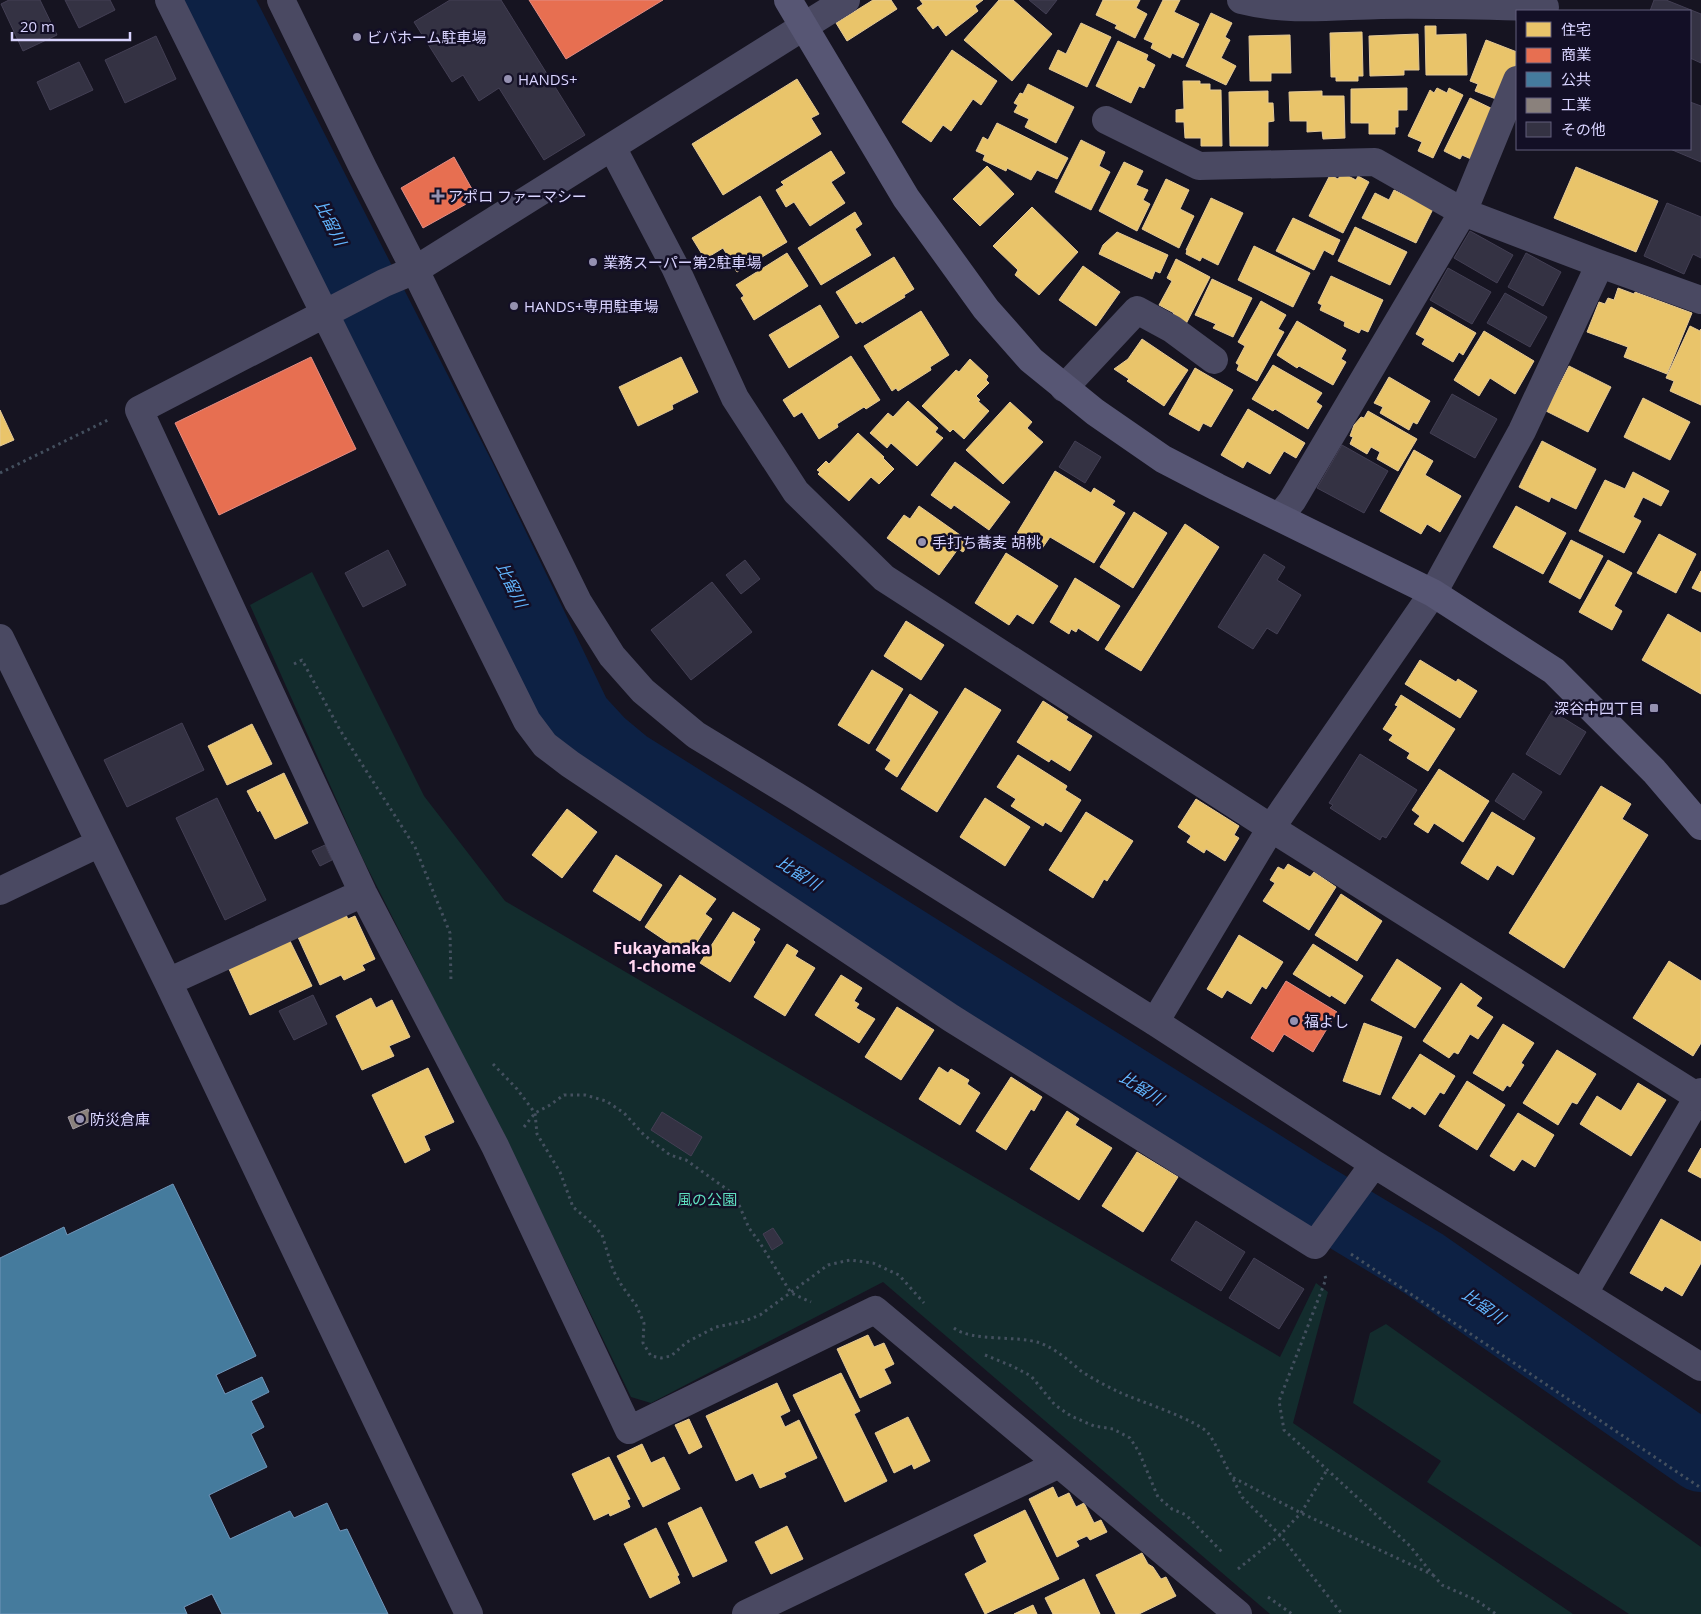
<svg xmlns="http://www.w3.org/2000/svg" width="1701" height="1614" font-family="'Open Sans','Noto Sans JP',sans-serif">
<style>
.green{fill:#132c2d}
.homes{fill:#e9c46a;stroke:#e4c997}
.shops{fill:#e76f51;stroke:#e38d85}
.public{fill:#457b9d;stroke:#7196ba}
.industry{fill:#8a817c;stroke:#a29aa3}
.lines{fill:none;stroke-linecap:round;stroke-linejoin:round}
.river{stroke:#0d2144;stroke-width:70}
.building{fill:#343243;stroke:#433f54}
.path{stroke:#44505f;stroke-width:3;stroke-dasharray:2.5 4;stroke-linecap:butt}
.street{stroke:#4a4962;stroke-width:28}
.secondary{stroke:#575674;stroke-width:28}
.poi-dot{fill:#9591b1;stroke:#130f26;stroke-width:2}
.labels{text-anchor:middle;dominant-baseline:central;stroke-width:5;stroke-linejoin:round;paint-order:stroke}
.poi-label{font-size:15px;fill:#d9d4ff;stroke:#130f26;text-anchor:start}
.park-label{font-size:15px;fill:#5fe0c0;stroke:#130f26}
.water-label{font-size:16px;font-style:italic;fill:#62b6ff;stroke:#130f26}
.neighbourhood-label{font-size:16px;font-weight:bold;fill:#ffd6f0;stroke:#130f26}
</style>
<rect width="100%" height="100%" fill="#161421"/>
<path class="green" d="M312,572L424,796L505,901L1280,1357L1316,1283L1328,1292L1293,1423L1573,1614H1270L883,1282L651,1403L631,1397L531,1191L362,857L250,605Z
M1386,1324L1701,1547V1614H1629L1427,1482L1441,1461L1353,1403L1370,1333Z"/>
<path class="homes" d="M873,0H891L897,9L847,41L836,23Z
M920,0H983L975,6L978,11L946,36L938,25L933,29L917,8L923,4Z
M999,0H1013L1052,34L1012,81L964,40Z
M1103,0H1140L1136,8L1147,14L1135,38L1115,28L1117,25L1096,15Z
M1163,0H1180L1174,12L1199,24L1183,58L1172,53L1170,58L1151,48L1153,43L1144,39Z
M1211,13L1232,23L1225,37L1230,40L1221,58L1236,66L1226,85L1186,66Z
M1081,23L1111,37L1087,87L1049,69L1058,50L1066,54Z
M1425,26H1436V35L1466,34L1467,75H1426Z
M1362,32L1363,76H1358V81H1336V77H1331L1330,33Z
M1418,34L1419,70H1404V75L1370,76L1369,36Z
M1290,35L1291,73H1271V81H1250L1249,36Z
M1486,40L1517,52V61L1504,95L1496,99L1475,91L1478,84L1470,81Z
M1118,41L1148,55L1146,60L1155,65L1144,88L1139,86L1131,103L1096,86Z
M952,50L997,81L981,105L973,99L951,131L943,125L931,142L902,122Z
M797,79L819,114L811,118L821,134L723,195L692,144Z
M1183,81H1200V84H1210V90H1221L1222,146H1201V138H1185L1184,122H1176V110L1184,109Z
M1028,84L1074,107L1056,143L1025,127L1029,119L1014,112L1018,105L1014,103L1020,93L1023,94Z
M1407,88V110H1398V127H1395V134H1369V123H1351V89Z
M1437,88L1447,93L1449,88L1463,95L1433,158L1418,151L1422,142L1408,136L1430,90L1434,93Z
M1268,91V103H1273L1274,121L1268,122V146H1230L1229,92Z
M1322,91V96H1344L1345,138L1323,139L1322,131L1307,132V121H1290L1289,92Z
M1470,98L1499,112L1478,162L1462,155L1460,159L1444,151Z
M997,123L1068,158L1057,179L1037,170L1031,180L1007,168L1006,171L983,160L985,155L976,151L983,137L988,140Z
M1081,140L1105,152L1099,166L1110,172L1091,210L1055,192Z
M831,151L845,173L831,182L845,203L810,226L794,202L786,207L776,190L784,185L781,182Z
M1124,162L1143,171L1136,185L1148,190L1143,200L1150,204L1137,231L1099,211Z
M987,166L1014,194L980,226L953,199Z
M1576,167L1658,201L1636,252L1554,218Z
M1342,173L1356,180L1358,176L1369,182L1343,233L1309,216L1330,175L1338,179Z
M1166,179L1189,190L1180,209L1194,216L1179,248L1142,229Z
M1394,190L1433,209L1416,243L1362,218L1375,193L1389,200Z
M760,196L787,242L737,272L723,248L705,259L692,238Z
M1211,198L1243,213L1218,265L1202,257L1200,261L1186,254L1187,250H1186Z
M1032,207L1078,252L1039,295L1015,275L1018,270L993,246Z
M855,212L862,224L855,229L871,255L821,285L798,248Z
M1293,218L1340,240L1333,255L1324,250L1314,270L1276,251Z
M1355,227L1407,252L1390,285L1338,261Z
M1117,232L1168,255L1160,273L1155,271L1152,279L1099,254L1103,245Z
M1254,246L1310,273L1293,307L1238,280Z
M787,253L808,286L754,320L741,298L744,296L736,285Z
M894,257L914,289L904,295L905,297L862,323L861,321L856,324L836,292Z
M1176,259L1210,277L1186,324L1171,316L1174,313L1159,305L1172,281L1167,278Z
M1083,266L1120,292L1096,326L1059,300Z
M1331,276L1383,300L1368,332L1361,329L1359,333L1344,326L1345,322L1320,310L1322,305L1318,303Z
M1212,279L1252,298L1233,337L1213,328L1216,324L1195,315Z
M1618,288L1634,294L1635,292L1692,313L1667,374L1624,357L1628,347L1587,332L1599,302L1605,304L1608,298L1614,300Z
M1261,301L1286,315L1278,329L1284,332L1257,381L1237,370L1239,365L1236,363L1245,346L1238,342Z
M820,305L839,337L789,368L769,335Z
M1431,307L1476,333L1463,355L1459,352L1453,362L1422,344L1425,339L1416,334Z
M921,311L949,355L930,367L931,370L898,391L896,388L892,391L864,346Z
M1297,321L1346,350L1341,359L1346,362L1333,385L1299,366L1297,368L1277,355Z
M1690,326L1700,331L1701,329V405L1670,391L1674,381L1666,378Z
M1484,331L1534,361L1515,394L1490,378L1479,396L1454,380Z
M1142,339L1188,370L1164,406L1127,381L1129,379L1114,369L1128,359Z
M851,356L880,400L866,409L864,407L837,424L838,427L819,439L802,412L794,417L783,400Z
M681,357L698,392L672,405L673,409L638,426L619,387Z
M970,359L988,376L986,380L989,383L976,396L980,400L978,401L989,411L964,439L953,429L950,432L922,406L956,370L959,372Z
M1273,365L1322,393L1316,402L1322,406L1308,429L1275,409L1273,411L1252,399Z
M1569,366L1611,387L1588,432L1546,411Z
M1195,368L1233,390L1211,427L1203,423L1199,431L1169,414Z
M1389,377L1430,401L1417,424L1413,422L1409,430L1380,413L1383,407L1374,403Z
M1643,398L1690,422L1670,460L1624,437Z
M908,401L938,428L935,432L943,438L917,466L891,443L887,448L870,433L888,413L893,417Z
M1010,402L1032,422L1027,428L1043,442L1003,484L966,450Z
M1248,409L1305,443L1296,458L1284,451L1270,474L1247,461L1243,468L1221,455Z
M0,410L14,440L0,446Z
M1368,411L1417,439L1398,471L1377,459L1380,452L1371,447L1367,454L1350,444L1353,437L1350,436L1354,425L1361,417L1364,418Z
M858,433L884,457L883,458L894,469L879,484L871,477L849,501L818,474L820,472L817,470L826,461L829,464Z
M1542,441L1596,469L1576,509L1551,497L1549,502L1519,487Z
M1414,450L1433,461L1425,475L1461,496L1440,532L1427,524L1421,534L1380,511Z
M955,462L1010,502L989,530L954,505L951,509L931,495Z
M1055,471L1091,493L1094,488L1115,501L1112,505L1125,513L1094,563L1050,537L1041,550L1016,535Z
M1633,472L1669,491L1661,506L1643,497L1633,517L1641,521L1624,553L1579,531L1605,480L1625,489Z
M919,506L970,542L963,552L958,549L939,575L887,538L904,515L910,519Z
M1516,506L1566,533L1543,574L1493,547Z
M1134,512L1167,533L1133,588L1100,567Z
M1185,524L1219,547L1141,671L1105,649Z
M1659,534L1696,554L1676,593L1637,573Z
M1571,540L1603,556L1580,599L1549,582Z
M1006,553L1058,586L1033,624L1017,614L1009,625L975,603Z
M1608,560L1632,573L1614,606L1622,611L1612,630L1579,612Z
M1701,571V592L1692,588Z
M1075,578L1120,606L1098,641L1078,628L1076,632L1071,629L1069,634L1050,622Z
M1668,614L1701,633V694L1642,660Z
M906,621L944,645L921,680L884,656Z
M1420,660L1456,682L1458,679L1477,691L1460,718L1405,684Z
M872,670L903,689L869,744L838,725Z
M965,688L1001,710L937,812L901,789Z
M910,694L938,712L897,777L885,769L891,760L876,750Z
M1401,695L1455,729L1428,771L1407,758L1410,753L1389,740L1393,735L1383,729L1398,706L1395,705Z
M1043,701L1068,717L1066,720L1092,736L1070,771L1051,759L1049,762L1017,742Z
M252,724L272,764L227,785L208,746Z
M1018,755L1067,786L1065,790L1081,800L1061,832L1045,822L1043,826L1011,806L1016,799L997,787Z
M1439,769L1489,801L1463,842L1434,823L1428,833L1414,824L1420,816L1412,810Z
M284,773L308,823L275,839L260,810L258,812L247,791Z
M1601,786L1631,804L1622,819L1648,835L1564,968L1509,933Z
M985,798L1030,827L1005,866L960,837Z
M1196,799L1239,826L1234,835L1239,838L1225,861L1206,849L1204,853L1187,842L1191,836L1178,827Z
M567,809L597,832L562,878L532,855Z
M1086,812L1133,841L1107,881L1104,879L1093,898L1049,870Z
M1492,812L1535,838L1513,875L1497,865L1488,880L1461,863Z
M616,855L662,885L640,921L593,891Z
M1288,864L1310,877L1314,872L1336,887L1309,930L1263,901L1275,883L1270,880L1278,867L1284,870Z
M680,875L716,899L705,914L712,919L688,956L645,927Z
M1341,894L1382,921L1357,961L1315,935Z
M733,912L760,929L753,940L755,942L730,982L700,963Z
M345,913L348,919L355,916L375,959L362,965L365,970L344,980L341,975L320,985L297,935Z
M1239,935L1283,962L1266,989L1262,986L1251,1004L1227,990L1222,998L1207,989Z
M290,941L312,986L250,1015L229,969Z
M787,944L798,951L795,956L815,968L785,1016L754,997Z
M1313,944L1363,976L1345,1004L1331,995L1330,997L1293,974Z
M1397,959L1441,988L1415,1028L1371,1000Z
M1669,961L1701,981V1043L1693,1056L1633,1018Z
M841,975L862,988L854,1001L859,1004L856,1008L875,1019L859,1043L815,1015Z
M1461,983L1482,998L1476,1006L1493,1017L1478,1039L1470,1034L1458,1054L1454,1052L1449,1058L1423,1041Z
M371,998L376,1008L392,1000L410,1037L389,1046L394,1056L362,1070L336,1016Z
M897,1007L934,1030L901,1080L865,1057Z
M1364,1023L1402,1037L1380,1095L1343,1081Z
M1503,1024L1534,1043L1521,1063L1524,1065L1510,1087L1507,1085L1503,1091L1473,1073Z
M1557,1050L1596,1074L1577,1104L1572,1102L1558,1125L1523,1103Z
M1420,1054L1455,1076L1444,1094L1440,1092L1425,1115L1412,1106L1410,1109L1392,1098Z
M939,1067L948,1073L951,1069L969,1080L967,1084L980,1093L960,1125L919,1099Z
M428,1068L454,1122L424,1136L430,1150L405,1163L372,1095Z
M1011,1077L1042,1097L1034,1111L1031,1109L1006,1150L976,1131Z
M1467,1081L1505,1105L1477,1150L1439,1126Z
M1638,1083L1666,1100L1631,1156L1580,1124L1597,1096L1621,1111Z
M1067,1111L1079,1119L1075,1125L1112,1148L1079,1200L1030,1169Z
M1518,1113L1554,1135L1535,1167L1522,1159L1514,1171L1490,1156Z
M1701,1148V1178L1688,1171Z
M1137,1152L1178,1177L1143,1232L1102,1206Z
M1661,1219L1701,1242V1263L1682,1296L1665,1286L1662,1291L1630,1273Z
M868,1335L874,1347L884,1343L894,1364L884,1369L891,1383L860,1398L837,1349Z
M841,1373L860,1411L854,1414L887,1481L845,1502L793,1395Z
M777,1383L790,1411L780,1416L785,1427L799,1420L817,1458L784,1473L786,1477L760,1488L753,1473L736,1481L706,1416Z
M908,1417L930,1461L914,1469L912,1464L894,1473L875,1433Z
M689,1419L702,1447L689,1454L675,1425Z
M642,1444L651,1463L664,1457L680,1489L643,1507L617,1456Z
M609,1457L630,1499L627,1500L630,1507L610,1516L609,1513L594,1520L572,1474Z
M1053,1487L1058,1498L1069,1493L1076,1507L1084,1503L1094,1523L1101,1520L1107,1532L1090,1540L1087,1536L1076,1541L1079,1546L1057,1557L1029,1499Z
M701,1507L727,1561L693,1577L668,1523Z
M1025,1510L1059,1579L985,1614L965,1574L987,1562L974,1535Z
M787,1526L803,1559L771,1574L755,1542Z
M656,1528L679,1575L677,1576L680,1583L650,1598L624,1544Z
M1142,1553L1148,1564L1153,1567L1161,1579L1166,1577L1176,1596L1139,1614H1116L1096,1575Z
M1084,1579L1100,1614H1053L1045,1598Z
M1033,1605L1037,1614H1014Z"/>
<path class="shops" d="M529,0H663L566,59Z
M454,157L477,198L423,228L401,188Z
M311,357L356,449L219,515L175,423Z
M1286,981L1337,1012L1313,1052L1284,1034L1273,1052L1251,1038Z"/>
<path class="public" d="M173,1184L256,1356L216,1375L225,1394L262,1377L269,1392L251,1401L264,1427L251,1434L267,1467L209,1495L230,1539L290,1511L294,1518L327,1503L340,1531L347,1529L388,1614H222L212,1594L184,1607L187,1614H0V1258L64,1227L67,1235Z"/>
<path class="industry" d="M88,1109L93,1120L73,1129L68,1117Z"/>
<g class="lines">
<path class="river" d="M217,0L462,480L577,718L601,744L625,764L1303,1191L1424,1264L1701,1457"/>
</g>
<path class="building" d="M9,0H40L57,35L23,51L1,4Z
M65,0H110L115,10L79,28Z
M450,0H501L585,135L544,160L499,88L479,101L463,75L452,82L414,22Z
M1029,0H1057L1046,14Z
M1654,0H1666L1701,14V63L1690,58V11H1650Z
M156,36L176,79L125,103L105,60Z
M79,62L93,90L50,110L37,82Z
M1690,102L1701,106V162L1670,149H1690Z
M1667,203L1701,217V258L1693,254L1684,274L1644,256Z
M1470,231L1513,255L1497,283L1454,258Z
M1526,253L1561,272L1543,306L1508,287Z
M1448,268L1491,292L1472,324L1430,300Z
M1505,293L1547,317L1530,347L1487,323Z
M1452,394L1497,419L1475,458L1430,433Z
M1075,441L1101,457L1085,483L1059,467Z
M1342,445L1388,471L1364,513L1317,488Z
M388,550L406,585L363,607L345,573Z
M1264,554L1285,567L1277,580L1301,595L1277,634L1267,628L1253,649L1218,627Z
M745,560L760,579L741,594L726,575Z
M712,582L752,632L691,680L651,630Z
M1552,711L1586,732L1560,775L1526,754Z
M182,723L204,770L127,807L104,760Z
M1360,754L1417,790L1386,838L1382,836L1380,840L1330,808L1333,805L1329,803Z
M1513,773L1542,792L1524,820L1495,801Z
M217,798L266,900L225,920L176,818Z
M325,845L332,860L320,866L312,851Z
M313,995L327,1024L294,1040L279,1011Z
M662,1112L702,1137L691,1156L651,1130Z
M1196,1221L1245,1252L1221,1291L1171,1260Z
M773,1228L783,1243L772,1250L763,1234Z
M1254,1258L1304,1289L1279,1329L1229,1298Z"/>
<g class="lines">
<path class="path" d="M0,473L108,420
M294,664L302,660L340,730L415,847L450,933L451,983
M493,1064L517,1089L535,1113L537,1134L560,1172L573,1207L592,1223L602,1235L613,1270L622,1286L636,1305L644,1323L643,1343L651,1356L661,1358L671,1356L687,1342L716,1327L745,1321L760,1315L828,1265L850,1260L873,1263L899,1275L924,1303
M524,1127L535,1113L550,1105L564,1095H585L606,1101L624,1113L644,1135L670,1155L686,1160L728,1190L736,1198L749,1228L760,1243L791,1293L811,1302
M1351,1254L1701,1488
M1325,1276L1326,1279L1279,1401L1284,1430L1410,1546L1433,1575L1301,1513L1232,1477L1242,1497L1280,1535L1342,1614
M954,1328C972,1342 1016,1335 1040,1343C1056,1349 1068,1360 1081,1371C1093,1379 1108,1387 1121,1393C1139,1401 1197,1420 1208,1433C1217,1445 1224,1463 1232,1477
M985,1355L1012,1366L1031,1376L1055,1405L1071,1416L1094,1426L1113,1429L1130,1438L1139,1452L1158,1497L1172,1509L1186,1515L1223,1553
M1238,1569L1280,1535L1301,1513L1327,1470
M1433,1575L1442,1585L1476,1600L1496,1614
M1268,1597L1292,1614"/>
<path class="street" d="M169,0L527,721L545,745L570,764L951,1018L1315,1245L1374,1164
M281,0L363,168L415,270L578,602L612,656L643,691L696,735L796,796L1155,1022L1374,1164L1701,1367
M846,0L415,270L384,283L139,410L363,893L495,1146L629,1430L875,1310L1059,1464
M1241,0C1287,12 1334,6 1381,5C1436,4 1491,6 1545,7
M1106,120L1199,166L1375,162L1463,212L1600,264L1701,300
M612,147L675,267L735,398L796,492L884,578L1271,828L1698,1097
M1064,388L1137,310L1172,329L1214,360
M1279,517L1292,501L1463,212L1517,80
M0,638L168,982L469,1614
M0,891L100,843
M168,982L363,893
M1155,1022L1271,828L1433,593L1522,431L1600,264
M1584,1293L1701,1092
M746,1614L1059,1464L1238,1614"/>
<path class="secondary" d="M788,0L906,198L986,309L1031,360L1095,412L1163,459L1217,487L1433,593L1554,671L1654,771L1701,826"/>
</g>
<g class="poi-dot">
<circle cx="357" cy="37" r="5"/>
<circle cx="508" cy="79" r="5"/>
<path d="M435.5 188.5h5v5h5v5h-5v5h-5v-5h-5v-5h5z"/>
<circle cx="593" cy="262" r="5"/>
<circle cx="514" cy="306" r="5"/>
<circle cx="922" cy="542" r="5"/>
<rect x="1649" y="703" width="10" height="10" rx="2.5"/>
<circle cx="1294" cy="1021" r="5"/>
<circle cx="80" cy="1119" r="5"/>
</g>
<g class="labels">
<g class="poi-label">
<text x="367" y="37">ビバホーム駐車場</text>
<text x="518" y="79">HANDS+</text>
<text x="448" y="196">アポロ ファーマシー</text>
<text x="603" y="262">業務スーパー第2駐車場</text>
<text x="524" y="306">HANDS+専用駐車場</text>
<text x="932" y="542">手打ち蕎麦 胡桃</text>
<text x="1644" y="708" text-anchor="end">深谷中四丁目</text>
<text x="1304" y="1021">福よし</text>
<text x="90" y="1119">防災倉庫</text>
</g>
<g class="park-label">
<text x="707" y="1199">風の公園</text>
</g>
<g class="water-label">
<text transform="translate(331 223) rotate(63)">比留川</text>
<text transform="translate(512 585) rotate(64)">比留川</text>
<text transform="translate(799 873) rotate(32)">比留川</text>
<text transform="translate(1142 1088) rotate(32)">比留川</text>
<text transform="translate(1484 1306) rotate(35)">比留川</text>
</g>
<g class="neighbourhood-label">
<text x="662" y="948">Fukayanaka<tspan x="662" dy="18">1-chome</tspan></text>
</g>
</g>
<rect x="1516" y="10" width="175" height="140" fill="#130f26" stroke="#625e7d"/>
<rect x="1526" y="22" width="25" height="15" fill="#e9c46a" stroke="#625e7d"/>
<text x="1561" y="35" font-size="15" fill="#d9d4ff">住宅</text>
<rect x="1526" y="48" width="25" height="15" fill="#e76f51" stroke="#625e7d"/>
<text x="1561" y="60" font-size="15" fill="#d9d4ff">商業</text>
<rect x="1526" y="72" width="25" height="15" fill="#457b9d" stroke="#625e7d"/>
<text x="1561" y="85" font-size="15" fill="#d9d4ff">公共</text>
<rect x="1526" y="98" width="25" height="15" fill="#8a817c" stroke="#625e7d"/>
<text x="1561" y="110" font-size="15" fill="#d9d4ff">工業</text>
<rect x="1526" y="122" width="25" height="15" fill="#343243" stroke="#625e7d"/>
<text x="1561" y="135" font-size="15" fill="#d9d4ff">その他</text>
<path d="M12 32v8h118v-8" fill="none" stroke="#d9d4ff" stroke-width="2.5"/>
<text x="20" y="32" font-size="15" fill="#d9d4ff" stroke="#130f26" stroke-width="4" paint-order="stroke">20 m</text>
</svg>
